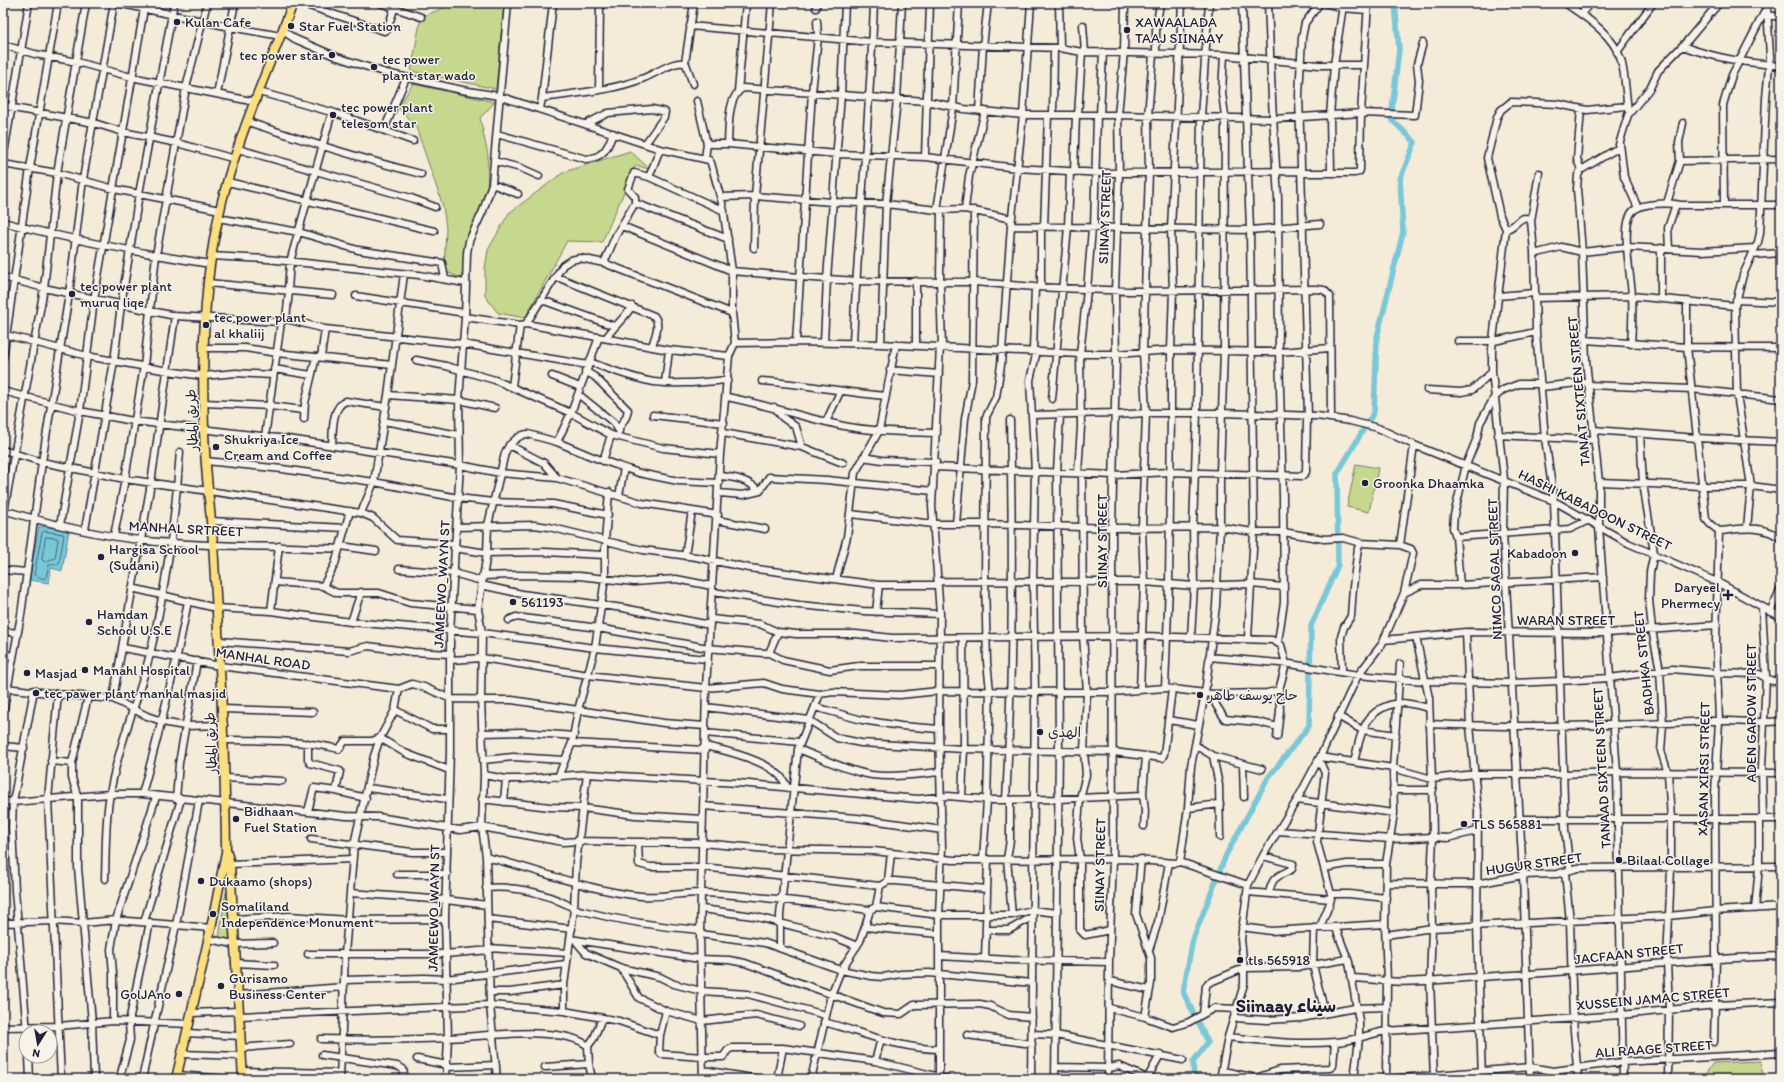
<svg xmlns="http://www.w3.org/2000/svg" width="1784" height="1082" font-family="Itim,'Playpen Sans Arabic',sans-serif">
<style>
.green{fill:#c6d88d;stroke:#747d64}
.water{fill:#7ac8d7;stroke:#578699}
.lines{fill:none;stroke-linecap:round;stroke-linejoin:round}
.shore{stroke:#456479;stroke-width:1}
.canal{stroke:#7ac8d7;stroke-width:5.5}
.minor-casing{stroke:#22223b;stroke-width:9}
.major-casing{stroke:#22223b;stroke-width:11}
.minor{stroke:#f7f3e8;stroke-width:6}
.major{stroke:#fce080;stroke-width:8}
.poi-dot{fill:#22223b;stroke:#f7f3e8;stroke-width:1.5}
.labels{text-anchor:middle;dominant-baseline:central;stroke-width:3;stroke-linejoin:round;paint-order:stroke}
.poi-label{font-size:14px;fill:#22223b;stroke:#f7f3e8;text-anchor:start}
.street-label{font-size:14px;fill:#22223b;stroke:#f7f3e8}
.district-label{font-size:18px;font-weight:bold;fill:#22223b;stroke:#f7f3e8}
</style>
<rect width="100%" height="100%" fill="#f4ebd9"/>
<filter id="ink" filterUnits="userSpaceOnUse"><feTurbulence type="fractalNoise" baseFrequency=".025" numOctaves="2"/><feDisplacementMap in="SourceGraphic" scale="8" xChannelSelector="R" yChannelSelector="G"/><feConvolveMatrix kernelMatrix="1 2 1 2 8 2 1 2 1" color-interpolation-filters="sRGB"/></filter>
<g filter="url(#ink)">
<path class="green" d="M448,3H504L496,89L411,71L421,17L446,7Z
M413,84L495,102L480,118L488,155L487,198L472,236L461,278L444,271L446,228L443,206L416,127L398,107Z
M630,151L651,170L636,165L602,242L567,241L525,318L498,313L485,296V269L488,250L509,213L564,172Z
M1356,464L1378,468L1369,512L1347,507Z
M226,892H229L231,940L219,938Z
M1760,1061L1764,1079H1702L1713,1063Z"/>
<path class="water" d="M39,526L69,530L62,571L51,568L49,583L29,580Z"/>
<g class="lines">
<path class="shore" d="M44,531L63,534L64,535L59,564L49,565L46,577L44,579L34,575L42,533Z
M46,537L57,538L58,540L55,558L44,562L42,559Z"/>
<path class="canal" d="M1194,1079L1193,1062L1208,1042L1183,992L1193,939L1226,855L1268,778L1309,726L1311,626L1338,565L1337,474L1374,412L1377,337L1403,232L1400,179L1415,142L1391,119L1399,49L1395,3"/>
<defs>
<path id="minor" d="M118,3L230,27L281,36
M300,3L384,31L387,30L396,3
M380,3L421,17
M1059,3L1060,48
M1268,3L1272,100L1278,198L1279,352L1283,497L1284,602L1278,642
M1325,3L1342,8V12L1334,65L1330,116L1331,172
M1565,3C1587,18 1613,34 1621,60C1625,73 1626,96 1628,110
M816,8L817,3
M1342,8L1367,10
M1581,14L1590,3
M1767,15L1781,17
M1083,25L1085,52
M690,26L872,42L1060,48L1082,52L1224,55L1319,65H1364
M283,31L295,39L337,57L386,73L462,90L499,96L660,149L709,160L711,163L723,207L732,271V313L735,343L729,356L720,454L706,688L700,934L703,1079
M3,45L35,54L77,62L131,77L256,102
M1682,46C1718,59 1743,62 1781,66
M1617,52L1653,3
M1156,54V30L1160,3
M685,63L694,3
M599,90L600,3
M738,91L746,3
M259,92L335,113L413,141
M217,94L235,3
M542,98L553,3
M697,101L707,144
M3,106L94,123L123,132L177,143L235,159
M540,109L542,98C576,93 612,91 644,78C655,74 677,58 686,64L693,84
M1581,109L1577,159L1581,170
M979,111L983,46L988,3
M1053,115L1054,49
M1078,115L1082,52
M1100,115L1103,52
M248,122C305,141 363,159 421,174
M586,124L608,113L652,109L665,112L664,117L645,144
M384,130L406,78
M497,134L586,159C603,158 608,148 613,133
M728,144C729,128 727,96 743,88L926,101L964,109L1023,115H1118L1273,119L1361,113L1415,115L1419,81L1417,64L1423,43
M1620,144L1624,177L1638,208
M238,149L411,198L435,207
M925,157L930,3
M705,158L707,144H728L837,154L925,157L1017,168L1101,173L1301,171
M3,159L29,3
M494,161L521,168L539,176
M1680,161L1781,159
M3,164L57,173L114,189L220,210
M1074,172L1076,115
M1301,173H1355L1359,172L1360,170L1361,113L1368,3
M649,177L724,211
M228,182L434,231
M492,184L518,194
M721,197L755,196L832,202L886,204L937,210L965,209L1012,219
M635,203L728,239
M1667,203L1680,161L1679,142L1683,123
M1724,204L1723,105L1732,75L1769,3
M965,209L969,176L985,111
M937,210L953,108L959,3
M941,210L940,281L942,346
M218,218L299,232L358,250L442,263L445,279
M1531,221L1539,173
M3,222C71,240 141,253 210,264
M622,226L732,271L800,277L856,281L974,282L1035,287L1130,291L1316,289L1324,290L1330,296L1331,417
M1011,226L1250,230L1242,3
M1044,227L1048,115
M1094,228L1097,115
M1506,229L1492,349V372L1504,479L1503,533L1523,875L1530,1079
M754,248L755,196L772,3
M1669,249L1668,228L1676,204
M1534,254L1561,247L1582,252L1627,247L1702,251L1755,248
M1752,255L1781,253
M211,256L267,259L419,275L465,283
M604,263L616,235L635,203V197L628,189L634,173L649,177L660,149
M3,277L44,288L175,316L281,322L286,319L325,329L463,344L588,365
M557,277L654,316C661,324 655,336 652,346
M916,281V345
M208,283L333,295
M1041,287V227
M288,290L290,262L332,112
M356,296L465,313
M1498,296L1535,293
M1535,298L1632,296L1735,306
M1661,298V248
M542,300L614,326
M1736,300L1781,302
M1687,301V347L1706,519L1710,524L1719,531C1742,529 1760,524 1781,538
M465,317L520,325L526,324L669,350L729,356
M286,319L289,291
M526,324L563,265L571,260L580,258L604,263L732,313
M3,334L87,356L168,371L203,376L236,373L272,375
M606,338C614,326 625,318 632,306
M1585,340L1687,347L1781,348
M1458,341H1494L1536,332
M796,342L812,92L818,37L817,21
M824,342L827,279L841,95L845,3
M735,343L796,342L881,344L1080,354H1116
M853,343C858,230 870,117 874,3
M881,344L886,204L897,100L902,3
M1631,344C1632,328 1633,311 1632,295C1631,276 1620,224 1633,211C1642,202 1670,203 1681,205H1781
M204,348H245L277,353L392,365
M1033,350L1035,287
M1116,354L1171,350L1279,352L1330,348
M321,357L325,329
M3,358L30,168L58,3
M416,360L446,366L495,380L571,413L611,435L663,448L720,454
M589,362C610,369 631,378 654,382C678,385 703,382 728,380
M274,369L311,375
M890,370L939,374
M585,371L595,377L628,410L626,417L619,429
M552,376L580,387
M762,381C803,384 844,392 886,396
M665,383L669,350
M1588,385L1691,389L1781,399
M512,386L520,325
M1541,387L1587,382
M1427,390L1461,392L1472,390L1492,372
M3,391L80,411L133,421L295,440L460,465L500,473L557,478L642,503L718,515
M578,394L614,423L619,431
M388,395L459,400L495,408
M727,397C768,405 807,419 849,427C878,432 908,432 937,433
M1052,399L1068,227L1070,172
M204,403L270,406L303,410
M774,407L782,417L796,427L802,447
M653,415L724,423
M1032,415L1115,413
M1115,415L1146,413H1222L1317,416L1350,421L1378,428L1414,445L1554,501L1628,543L1717,582L1781,617
M1308,416L1299,95L1302,38L1305,23L1320,3
M304,419L305,403L316,357
M384,421L459,435
M826,422L840,392
M1594,430L1697,438L1781,442
M723,433L802,447L843,463
M1640,434L1643,483L1654,553L1650,572L1649,600L1652,630L1660,670L1663,724L1661,751L1668,773L1671,819V868L1667,962L1669,1010L1668,1079
M1498,435L1595,440
M265,437L281,322
M557,442L571,413L599,337
M509,445L544,463L557,478
M332,446C333,432 331,407 346,401L386,407
M3,450L42,462L125,479L361,513L373,518L397,540L455,544
M863,457L882,460L936,462
M206,461L282,469L374,482L458,498L493,502L553,504L608,515
M603,461L611,435
M935,467L1114,475L1169,472L1303,476L1306,472L1307,416
M1078,473L1081,427L1080,354L1087,290L1092,228
M1082,474L1083,636L1087,692L1084,751L1086,775L1080,798L1077,838L1080,860V930L1085,935L1110,930
M719,476C735,477 748,480 760,491
M1599,482L1702,486H1751L1781,490
M719,493L743,495L760,491L769,477L827,480L933,491
M619,496L624,468
M3,510C57,526 115,540 172,543C228,547 283,546 339,549
M361,513L374,482L388,395L404,274
M851,514L933,524H986L1112,528L1220,527L1254,532H1283L1324,539L1343,538L1361,543L1400,545L1411,549L1413,553L1404,593
M3,517L44,288L57,173L86,3
M717,520L765,529
M211,521L345,528
M956,524L965,419L972,380L974,210
M60,525L80,411L94,300L145,3
M456,527L534,525L549,527L643,550L696,557L749,568L879,585H938
M1747,528L1751,486L1737,394L1735,306L1743,275L1758,242L1760,233L1766,98L1770,56L1767,8
M85,530L114,361L121,305L139,194L174,3
M114,536L125,479L144,366L156,255L186,88L207,3
M1456,537L1570,529L1589,520
M1400,545L1414,445
M341,546L376,551
M454,548L487,553L545,552L604,555
M685,556L692,511
M399,569L453,573L482,581
M3,570L27,572
M482,576L518,575L579,576L634,582L676,579L712,586
M836,579L847,537L855,473L879,431L896,344
M938,581L1144,582L1194,586L1251,584L1284,587
M275,582L323,586L335,564L350,511
M481,585L522,594L623,608L710,625
M1460,585L1456,537L1453,528L1454,515L1466,465L1477,438L1480,423L1494,398L1503,390L1519,384H1541
M323,586L337,593H379L410,603L478,609
M132,588L216,608L271,611L351,622L482,633L595,648L707,659
M713,592L799,605L863,611L940,614
M1762,608L1766,676L1762,767L1763,819
M271,611L279,546
M876,612L879,585
M1770,612L1781,588
M711,619L760,624L778,632L796,634H856L892,638L1142,636L1272,640L1281,645L1286,664L1279,690L1280,711L1277,737
M509,620L516,617L598,628L708,648L763,653H769L778,632
M351,622L361,592
M3,631L17,633
M1466,632L1470,725L1478,811L1477,926L1482,1079
M1191,637L1194,586L1193,527L1197,413L1201,116L1209,3
M1416,637L1429,698L1432,779L1433,837L1431,884L1432,928L1430,980L1434,1079
M1248,638L1254,532L1250,230L1320,224
M1384,640L1466,632L1607,633L1717,625
M219,641L349,651L368,646L413,652L451,654
M123,648L220,666L399,689
M769,653L783,660L830,670L859,666H939
M3,654L13,656
M1209,657L1290,664L1358,675L1424,681L1512,683L1559,681L1610,678L1672,669L1717,673L1759,674L1772,681H1781
M451,660L482,658L588,675L706,688L764,683L782,689L820,694L833,692L900,695L938,691L1112,692L1165,688L1213,694L1267,693L1279,690
M1342,671L1341,637L1344,627L1351,616L1353,587L1358,548L1361,543
M5,688L58,694
M1165,688L1169,584L1171,413V350L1173,290L1171,229L1182,3
M1140,690L1144,582L1142,528L1146,413L1143,352L1149,172L1148,116L1153,54
M1213,694L1216,705L1225,719L1258,722L1278,727
M88,697L72,763V778L78,798V868L92,1022L94,1079
M113,699L151,483L175,316
M706,707L809,720L837,738L861,743L964,749L1113,752L1162,758L1164,754L1172,689
M815,707L862,720L901,726L939,729
M223,709L313,712
M395,710L432,729H450
M3,713L21,615L42,462L69,294L83,179L114,3
M1338,716L1362,730L1396,735
M1169,720L1198,725
M1429,724C1523,728 1617,726 1711,721C1735,720 1758,724 1781,721
M482,733L522,732L574,736
M705,733L800,742
M225,740C263,740 302,740 339,749L345,741H372L380,738L405,753L449,770
M308,743V759L310,763L340,771L336,791L314,788L308,811
M572,743L705,750
M1195,745L1213,756L1262,769
M3,746L24,748
M704,746C725,750 764,760 779,775C783,778 785,784 788,788
M798,749C822,758 847,771 872,775C894,778 918,774 940,772
M1213,756L1219,785L1220,837
M1320,757L1393,768L1432,779L1474,774H1563L1617,772L1781,773
M483,760L513,757L564,760
M1319,760L1325,773L1324,781L1317,842L1331,894L1330,903L1320,927
M51,761L72,763
M1354,762C1361,734 1363,709 1398,703C1407,702 1420,706 1429,708
M1243,765L1244,797
M484,775L506,779H522L587,774L738,783L918,799L948,796L993,800L1058,799L1143,795
M558,777L572,743L578,710L595,648L605,578V541L609,492
M225,778L282,781
M368,788L447,799
M1393,790H1433
M336,791L366,798
M142,794C160,730 176,667 188,601
M962,797L964,749L963,638
M176,799L179,763L197,661
M482,799L550,807L583,808L635,815L702,819
M1006,800C1013,673 1013,546 1010,420
M1010,800V840L1007,859L1012,915
M1297,800L1394,813
M3,801L13,802L109,794H142L346,816L378,817L460,830L482,827L563,842L579,841L702,843L767,849L874,851L953,860L1124,859L1176,863L1180,862L1188,808L1191,766L1205,693L1216,606L1220,527V473L1224,350L1225,116L1222,93L1224,55
M504,802L506,779
M703,806L857,818L942,830
M1188,808L1220,804
M1518,819H1781
M1144,826L1145,811L1143,793L1146,756
M1278,831L1391,839L1433,837L1448,838L1477,831
M311,839L412,852H447
M638,843L639,864L650,867H702L880,886L888,881H895L987,889
M1263,856L1293,864L1292,869C1277,877 1272,876 1269,894
M486,857C537,869 588,891 641,896C662,898 683,892 704,893C760,896 815,903 870,910L876,907L939,915H1012L1032,910L1057,913
M983,859L987,800L990,691L987,662L985,580L986,417L996,397L1001,365L1011,226L1023,115L1031,3
M1141,859L1136,914L1151,958V983L1145,1017
M1180,862L1248,885
M230,864L352,859
M1324,868L1347,864H1386
M1570,870L1565,829L1554,501L1545,438L1536,332L1534,251L1531,221C1521,211 1515,229 1506,229L1500,216L1487,158L1497,117L1501,110L1511,102L1558,104L1587,110L1627,106
M1565,873L1570,921L1573,1019L1578,1079
M397,874H447
M105,879C106,851 105,821 110,794C118,746 138,701 150,654C166,588 175,520 180,452
M888,881L891,853
M1386,883L1476,884L1523,875L1557,874L1578,868L1781,866
M486,888C513,886 542,892 566,904C572,907 576,910 583,911C621,921 661,927 700,930
M1247,892L1331,899
M350,893L446,900L487,905
M1331,894H1349L1386,898
M876,907L880,886
M702,909L753,916L835,937L857,946
M1755,909L1759,867V819
M233,919L289,916L348,920L445,919
M488,919L572,929
M144,922L181,799
M3,923L52,921L83,923L116,920L211,928
M1335,926L1349,962L1359,1021V1039L1354,1079
M865,927L870,910
M1242,927L1271,931L1385,924
M1314,928L1313,965L1325,1013
M986,930H1009L1032,917
M700,934L765,943L841,970L871,976L883,977L901,974L929,973L1032,983
M1386,935L1432,928L1669,916L1715,911L1781,907
M209,939L234,944L273,943
M570,939L700,959L729,960L745,963L883,1013L901,1014L914,1005L980,1004L990,1006L1009,1015L1032,1017
M575,940L586,953L621,968L660,977L674,984L701,991L748,994L825,1015
M489,948L568,953
M780,948V915L798,749L820,694
M1149,950L1158,922L1169,863
M308,954H445L490,950
M939,956L1010,960L1109,962
M985,959L988,859
M235,963L274,965
M621,968L639,998L666,1011L702,1021L756,1015L799,1026
M1351,978C1363,978 1375,980 1387,981C1416,984 1452,978 1481,977C1581,972 1681,959 1781,956
M344,980L424,978L446,979L566,964
M1110,981L1149,990
M491,992H510L564,985
M239,995L344,987
M1109,1008L1145,1017L1173,1027L1189,1022L1214,1008L1237,1009
M564,1011V985L574,909L576,863L587,774
M666,1011L660,1035L659,1051L661,1054L703,1057H723L728,1050L732,1048H783L875,1061L948,1079
M192,1013L239,1011
M1203,1014L1206,986L1208,983L1244,968L1300,967L1348,959
M240,1016L490,1005L564,1011L592,1016L619,1021L660,1035
M1234,1018L1267,1020L1301,1018L1355,1008L1386,1007
M113,1021V974L111,949L116,920L156,797
M824,1022C862,1032 899,1049 939,1049
M3,1027L59,1026L113,1021L190,1024
M27,1032L15,891L12,827L13,802L34,690
M187,1033L240,1036
M1032,1034L1056,1035L1183,1060
M967,1035L1032,1044
M1228,1037C1263,1041 1300,1045 1335,1042C1353,1041 1369,1034 1386,1031L1621,1015L1716,1005L1781,1002
M321,1039C363,1040 405,1040 447,1038C480,1037 563,1024 588,1046L589,1064L592,1079
M1714,1042L1716,958L1715,793L1719,721L1716,641L1719,531
M588,1046L594,1038L602,1018
M241,1048L290,1044
M182,1054L241,1056
M322,1055L397,1066L403,1069L405,1079
M29,1056L30,1079
M417,1059L447,1065
M875,1061L881,1039
M447,1067L496,1065
M545,1067L589,1064
M1055,1067L1109,1068L1119,1066L1149,1079
M703,1070L758,1079
M242,1071L340,1073
M1223,1071L1256,1078L1280,1070L1330,1068L1333,1066L1335,1042
M177,1075L227,1079
M120,1077L130,1040L129,1022L150,922
M61,1079L48,799L58,694L113,699L147,716L167,723L185,726L224,725
M142,1079L176,925L199,801
M340,1079L345,954L354,844L374,756L380,738L395,710L399,689L412,684L424,687L451,699L512,700L664,723L705,726
M446,1079L448,1038L445,919L450,751V632L460,465L459,400L465,317L467,253L469,241L483,211L492,184L508,3
M497,1079L490,1005L486,857L482,827L484,775L481,699L482,633L478,609L487,553L488,525L505,453C508,445 519,434 528,434L557,442L593,457L639,473L678,481L719,483
M777,1079L783,1048
M811,1079L831,995L841,970L860,941L865,927L939,934
M939,1079V915L942,848L939,729L940,614L932,506L940,346
M1031,1079L1035,691L1033,581L1035,471L1030,380L1037,351
M1055,1079L1059,750L1057,472L1060,415
M1108,1079L1109,962L1113,859L1112,528L1116,361L1115,291L1119,174L1118,115L1124,52L1125,3
M1147,1079L1160,1055
M1220,1079L1228,1037L1244,984V968L1241,939L1248,885L1264,854L1297,800L1320,757L1358,675L1382,644L1404,593L1421,585H1460L1603,577
M1386,1079L1387,981L1385,924L1386,864L1394,813L1393,768L1400,664
M1389,1079L1530,1067L1553,1071L1622,1062L1781,1053
M1623,1079L1617,772L1599,527V482L1586,361L1582,252L1577,189L1578,175L1581,170L1618,148L1628,115L1650,88L1658,71L1688,40L1719,3"/>
<path id="major" d="M176,1079L211,928L226,852
M243,1079L230,864L226,849C225,747 219,645 213,543C210,505 205,468 204,430C202,361 203,288 218,219C233,146 267,73 293,3"/>
</defs>
<use href="#minor" class="minor-casing"/>
<use href="#major" class="major-casing"/>
<use href="#minor" class="minor"/>
<use href="#major" class="major"/>
</g>
</g>
<g class="poi-dot">
<circle cx="177" cy="22" r="4"/>
<circle cx="291" cy="26" r="4"/>
<circle cx="1127" cy="30" r="4"/>
<circle cx="332" cy="55" r="4"/>
<circle cx="374" cy="67" r="4"/>
<circle cx="333" cy="115" r="4"/>
<circle cx="72" cy="294" r="4"/>
<circle cx="206" cy="325" r="4"/>
<circle cx="216" cy="447" r="4"/>
<circle cx="1365" cy="483" r="4"/>
<circle cx="1575" cy="553" r="4"/>
<circle cx="101" cy="557" r="4"/>
<path d="M1726 589h4v4h4v4h-4v4h-4v-4h-4v-4h4z"/>
<circle cx="513" cy="602" r="4"/>
<circle cx="89" cy="622" r="4"/>
<circle cx="85" cy="670" r="4"/>
<circle cx="27" cy="673" r="4"/>
<circle cx="36" cy="693" r="4"/>
<circle cx="1200" cy="695" r="4"/>
<circle cx="1040" cy="732" r="4"/>
<circle cx="236" cy="819" r="4"/>
<circle cx="1464" cy="824" r="4"/>
<circle cx="1619" cy="860" r="4"/>
<circle cx="201" cy="881" r="4"/>
<circle cx="213" cy="914" r="4"/>
<circle cx="1240" cy="960" r="4"/>
<circle cx="221" cy="986" r="4"/>
<circle cx="179" cy="994" r="4"/>
</g>
<g class="labels">
<g class="poi-label">
<text x="185" y="22">Kulan Cafe</text>
<text x="1135" y="22">XAWAALADA<tspan x="1135" dy="16">TAAJ SIINAAY</tspan></text>
<text x="299" y="26">Star Fuel Station</text>
<text x="324" y="55" text-anchor="end">tec power star</text>
<text x="382" y="59">tec power<tspan x="382" dy="16">plant star wado</tspan></text>
<text x="341" y="107">tec power plant<tspan x="341" dy="16">telesom star</tspan></text>
<text x="80" y="286">tec power plant<tspan x="80" dy="16">muruq liqe</tspan></text>
<text x="214" y="317">tec power plant<tspan x="214" dy="16">al khaliij</tspan></text>
<text x="224" y="439">Shukriya Ice<tspan x="224" dy="16">Cream and Coffee</tspan></text>
<text x="1373" y="483">Groonka Dhaamka</text>
<text x="109" y="549">Hargisa School<tspan x="109" dy="16">(Sudani)</tspan></text>
<text x="1567" y="553" text-anchor="end">Kabadoon</text>
<text x="1720" y="587" text-anchor="end">Daryeel<tspan x="1720" dy="16">Phermecy</tspan></text>
<text x="521" y="602">561193</text>
<text x="97" y="614">Hamdan<tspan x="97" dy="16">School U.S.E</tspan></text>
<text x="93" y="670">Manahl Hospital</text>
<text x="35" y="673">Masjad</text>
<text x="44" y="693">tec pawer plant manhal masjid</text>
<text x="1208" y="695">حاج يوسف طاهر</text>
<text x="1048" y="732">الهدى</text>
<text x="244" y="811">Bidhaan<tspan x="244" dy="16">Fuel Station</tspan></text>
<text x="1472" y="824">TLS 565881</text>
<text x="1627" y="860">Bilaal Collage</text>
<text x="209" y="881">Dukaamo (shops)</text>
<text x="221" y="906">Somaliland<tspan x="221" dy="16">Independence Monument</tspan></text>
<text x="1248" y="960">tls 565918</text>
<text x="229" y="978">Gurisamo<tspan x="229" dy="16">Business Center</tspan></text>
<text x="171" y="994" text-anchor="end">GolJAno</text>
</g>
<g class="street-label">
<text transform="translate(1105 217) rotate(-88)">SIINAY STREET</text>
<text transform="translate(1579 391) rotate(-95)">TANAT SIXTEEN STREET</text>
<text transform="translate(192 420) rotate(-92)">طريق المطار</text>
<text transform="translate(1595 510) rotate(26)">HASHI KABADOON STREET</text>
<text transform="translate(186 529) rotate(3)">MANHAL SRTREET</text>
<text transform="translate(1102 541) rotate(-90)">SIINAY STREET</text>
<text transform="translate(1495 569) rotate(-92)">NIMCO SAGAL STREET</text>
<text transform="translate(442 584) rotate(-87)">JAMEEWO_WAYN ST</text>
<text x="1566" y="620">WARAN STREET</text>
<text transform="translate(263 659) rotate(8)">MANHAL ROAD</text>
<text transform="translate(1644 663) rotate(-96)">BADHKA STREET</text>
<text transform="translate(1751 713) rotate(-90)">ADEN GAROW STREET</text>
<text transform="translate(211 743) rotate(-92)">طريق المطار</text>
<text transform="translate(1602 768) rotate(-93)">TANAAD SIXTEEN STREET</text>
<text transform="translate(1704 769) rotate(-89)">XASAN XIRSI STREET</text>
<text transform="translate(1534 864) rotate(-8)">HUGUR STREET</text>
<text transform="translate(1100 865) rotate(-89)">SIINAY STREET</text>
<text transform="translate(434 908) rotate(-89)">JAMEEWO_WAYN ST</text>
<text transform="translate(1629 954) rotate(-6)">JACFAAN STREET</text>
<text transform="translate(1653 999) rotate(-5)">XUSSEIN JAMAC STREET</text>
<text transform="translate(1654 1049) rotate(-4)">ALI RAAGE STREET</text>
</g>
<g class="district-label">
<text x="1286" y="1006">Siinaay سيناء</text>
</g>
</g>
<rect width="1784" height="1082" fill="none" stroke="#f7f3e8" stroke-width="16"/>
<rect x="8" y="8" width="1768" height="1066" fill="none" stroke="#22223b" stroke-width="1.5" filter="url(#ink)"/>
<g transform="translate(38 1044) rotate(191)"><circle r="19" fill="#f7f3e8" stroke="#a29fa3"/>
<path d="M0-3L7 15L0 10L-7 15Z" fill="#22223b"/>
<text y="-6" font-size="11" font-weight="bold" text-anchor="middle" fill="#22223b">N</text>
</g>
</svg>
